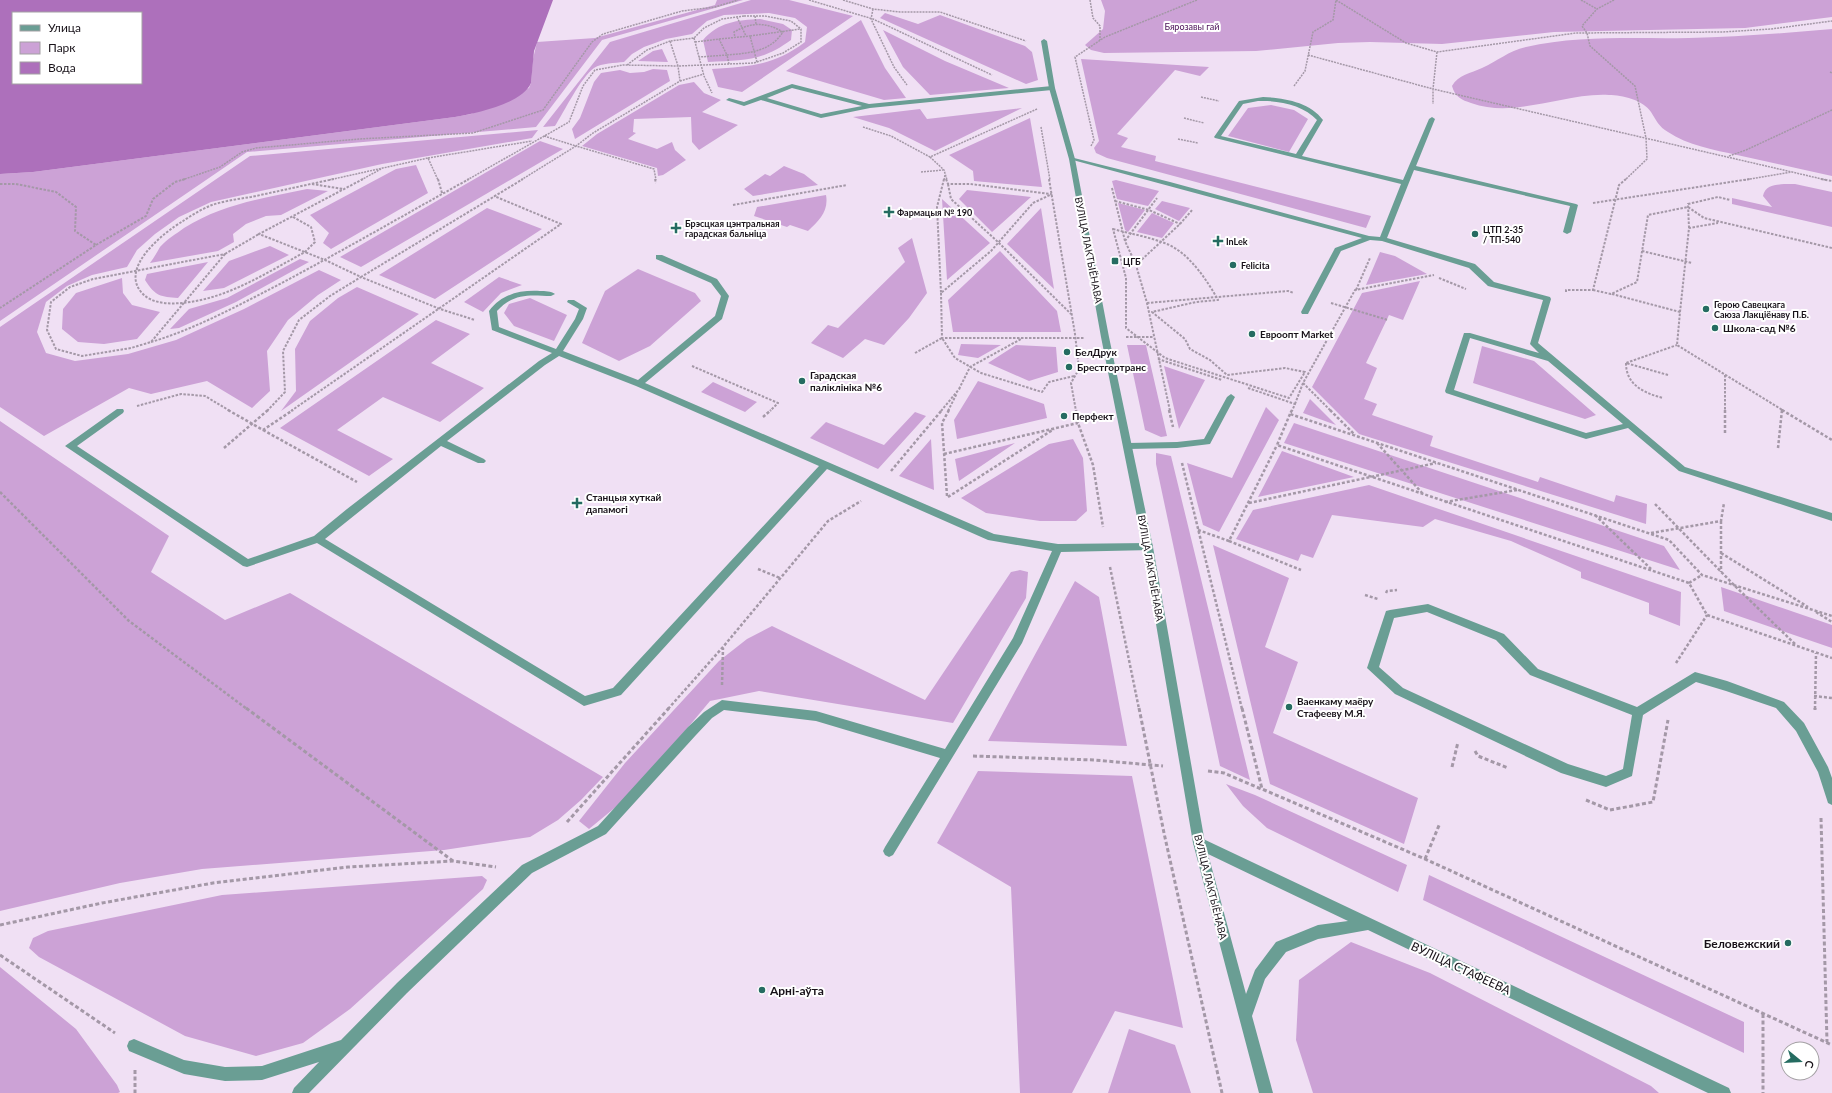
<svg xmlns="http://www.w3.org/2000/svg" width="1832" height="1093" font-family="Lato,sans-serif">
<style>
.green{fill:#cca2d6}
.water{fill:#ad70bb;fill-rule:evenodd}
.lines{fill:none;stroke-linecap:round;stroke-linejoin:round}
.path-far3{stroke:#a498a7;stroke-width:1.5;stroke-dasharray:2 1;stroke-linecap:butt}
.path-far2{stroke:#a498a7;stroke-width:2;stroke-dasharray:2.5 1.5;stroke-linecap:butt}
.path-far1{stroke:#a498a7;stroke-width:2.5;stroke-dasharray:3 2;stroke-linecap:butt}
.path{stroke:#a498a7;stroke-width:3;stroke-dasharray:4 2.5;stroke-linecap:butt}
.service{fill:#6a9e94;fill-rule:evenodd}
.minor{fill:#6a9e94;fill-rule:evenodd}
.tertiary{fill:#6a9e94;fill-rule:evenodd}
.poi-dot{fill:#256c61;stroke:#fff;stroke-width:1.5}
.labels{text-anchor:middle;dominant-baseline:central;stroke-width:4;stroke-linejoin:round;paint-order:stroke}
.far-park-label{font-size:9px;fill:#480e55;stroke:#fff}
.far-poi-label{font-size:9px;font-weight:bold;fill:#181219;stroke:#fff;text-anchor:start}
.street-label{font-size:10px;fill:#181219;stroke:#fff}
.poi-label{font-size:10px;font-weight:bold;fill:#181219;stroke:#fff;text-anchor:start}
.near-poi-label{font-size:12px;font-weight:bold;fill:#181219;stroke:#fff;text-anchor:end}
.near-street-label{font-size:12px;fill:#181219;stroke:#fff}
</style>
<rect width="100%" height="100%" fill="#f0e0f4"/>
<path class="green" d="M717,0H743L602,40L536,127L247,152L0,321V174L33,172L455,117L471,114L529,88L531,83L533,59L537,42L595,38L715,5Z
M751,0H789L853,16L742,92L718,87L712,69C751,66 773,66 805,42L807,27L795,18L769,13L724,15L707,21L692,34L666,39L644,47L632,54L624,62C615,63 602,63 594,68C581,77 564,112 555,126L543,127L610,42Z
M1101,0H1832V17L1745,28L1554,32L1442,44L1370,42L1338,43L1256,51L1104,53L1091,50L1085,45L1103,29L1105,11Z
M885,13L918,24L940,15L1025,46L1032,52L1038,80L1026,84L880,18Z
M760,19L783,24L792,30L791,40C761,62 743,60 708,62L703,40C719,22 737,20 760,19Z
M861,20L885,68L906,98L884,100L786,71Z
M1832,29V176C1800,169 1769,162 1737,155C1715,150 1687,145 1668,132C1659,127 1656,120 1651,112C1643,100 1622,95 1609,95C1593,94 1577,97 1561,100C1531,105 1502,114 1471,103C1462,100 1455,97 1452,86C1458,75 1471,73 1482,68C1498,61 1508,51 1526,47C1579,35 1635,39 1689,38C1737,37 1785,33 1832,29Z
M883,30L945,61L1009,88L930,95L903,67Z
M662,49L668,62L638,61L653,51Z
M1081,59L1209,67L1200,76L1175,70L1117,134L1128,138L1121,147L1156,156L1155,161L1371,216L1366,228L1107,158L1096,153L1094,148L1099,141Z
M653,69L667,70L670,81L575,139L572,129L580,118L594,82L601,73L620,70L630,73L644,72Z
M694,82L704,93L721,100L702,112L738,125L699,150L692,142L691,117L634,119L633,132L636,133L628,139L657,149L672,142L675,150L686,160L663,175L658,176L657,168L582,146L597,134L679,85Z
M1271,105L1294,110L1308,119L1289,152L1228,136L1248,108Z
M1022,108L935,151L889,128L853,117L920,109L927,119Z
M1030,118L1042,187L974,181L973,171L949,155Z
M538,130L532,138L382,164L211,202L179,217L155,234L137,250L127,267L92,275L67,286L46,302L37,332L46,353L75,361L128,354L176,340L244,309L319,270L341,280L318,295L288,320L267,351L270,391L252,408L207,381L151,394L129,388L44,436L0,407V327L250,156Z
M540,141L563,149L361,267L340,257Z
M416,165L428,193L331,249L323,243L329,233L310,215L396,169Z
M784,166L804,174L818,185L753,196L744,189L765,174L770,176Z
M1116,180L1159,191L1148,206L1117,199L1112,181Z
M1784,184H1795L1832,192V227L1732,204V198L1772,207L1763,196C1765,185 1775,185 1784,184Z
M307,189L328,191L281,215L266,216L246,224L233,234L234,242L218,251L150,263C154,258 157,252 160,247C167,239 176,234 184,228C222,204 264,198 307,189Z
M967,190L1031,197L992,232L959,199Z
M826,195C829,211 819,221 808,231L790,225L787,227L754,216L757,207Z
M942,199L990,243L947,280Z
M1162,201L1190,208L1179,221L1155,209Z
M1118,203L1145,210L1128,232L1125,230Z
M487,208L542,229L435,299L379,275Z
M1041,208L1054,289L1007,244Z
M1152,213L1174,223L1162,238L1137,232Z
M912,238L927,293L909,318L884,345L865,339L843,358L811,343L828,325L838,328L905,262L898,248Z
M270,246L289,255L224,288L203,291L229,261Z
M1000,251L1057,311L1061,332H953L948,300Z
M1380,252L1395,256L1427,274L1366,285Z
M300,259L309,262L236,302L179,328L170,329L189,309L227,298Z
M208,262L178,298C161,297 155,296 145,280L147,274Z
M638,269L695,293L701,301L650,346L619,361L582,343L605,291Z
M499,277L522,285L501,293L483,312L464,302Z
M122,278L123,293L132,305L160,312L137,339L104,344L78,342L62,329L63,309L76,293Z
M1420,281L1403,320L1389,315L1366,363L1377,368L1364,399L1377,404L1372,415L1433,436L1430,446L1538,482L1540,477L1614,502L1616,495L1647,504L1646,524L1359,434L1312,387L1362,293Z
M357,287L419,314L281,411L296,391L295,349L310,321L338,298Z
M530,298L567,315L554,341L514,326L504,313L509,304Z
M436,320L470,334L431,363L484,388L440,422L383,397L337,430L393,459L369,476L280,428Z
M961,344L1001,345L978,358L958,355Z
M1016,345L1056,347L1058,372L1029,381L988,363Z
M1127,345H1146L1167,436L1161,437L1145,430Z
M1482,346L1534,361L1596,415L1585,419L1473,383Z
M1164,366L1205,380L1179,429Z
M978,381L1044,404L1047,418L957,439L954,420Z
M713,382L757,402L745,412L701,392Z
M1310,399L1336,425L1303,413Z
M1266,407L1279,420L1219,532L1203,525L1187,463L1232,478Z
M915,412L926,416L878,469L810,438L826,422L884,445Z
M0,421L169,536L151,572L225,620L290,593L603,777L581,800L558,820L530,837L444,850L202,869L120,883L0,911Z
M1294,423L1664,546L1680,570L1284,443Z
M931,439L934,490L899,476Z
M1073,439L1083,458L1087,511L1076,521H1040L986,513L961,498L1049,444Z
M1015,443L959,481L955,459Z
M1282,451L1354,477L1258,497Z
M1156,453L1171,456L1250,780L1220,766L1156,464Z
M1369,485L1681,592L1680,626L1649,614V603L1581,578V572L1511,541L1435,519L1423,527L1332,515L1313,558L1301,554L1298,561L1236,539L1253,510Z
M1213,545L1289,578L1265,647L1298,662L1273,733L1418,798L1404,844L1270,784Z
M1020,570L1028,572L1026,598L953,723L759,691L710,701L634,792L589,829L579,821L625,763L719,661L747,639L772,626L925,700L1011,572Z
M1075,581L1099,597L1127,746L988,741Z
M1721,587L1832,625V648L1724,611Z
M978,771L1132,776L1183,1028L1115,1011L1072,1093H1020L1011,887L937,843Z
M1226,784L1255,795L1407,865L1398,892L1267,828L1243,806Z
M1429,875L1744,1022V1053L1423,900Z
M482,876L487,880L483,889L350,1009L303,1043L256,1056L185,1036L39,957L29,948L33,938L48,931L222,895Z
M1351,942L1430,973L1651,1086L1659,1093H1313L1296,1040L1299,980Z
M0,967L76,1029L117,1085L120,1092L118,1093H0Z
M1129,1029L1175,1045L1191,1093H1108Z"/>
<path class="water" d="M0,0H553L534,51L531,83C522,104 476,113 455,117L33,172L0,174ZM13,13H141V83H13Z"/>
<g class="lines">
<path class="path-far3" d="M809,0L873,19L992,75
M843,0L873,9L900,12H940L1026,41
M1090,0L1093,18L1100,26V40
M1336,0L1406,43L1437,52L1576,33L1723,32L1771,29L1832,21
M1581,0L1597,9
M1614,0L1597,9L1582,26L1587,33L1590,46L1635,86L1646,138L1647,159L1625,180
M873,9L871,19L894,67L907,85
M744,16H765L791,21L801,29V42L783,53L754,63L678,66L670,41L694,38L704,28L722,19Z
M755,16L756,24
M737,17L746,36
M694,38L704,76L712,93
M719,39L750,36
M695,42L719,39L727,55L699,57
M1437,52L1433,89L1792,172
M1308,55L1433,89V104
M757,62L750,36L800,29
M729,64L727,55C749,53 770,52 783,32C766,22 751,22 734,32L735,38
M627,65L647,50L670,41
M1830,72L1832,73
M680,81L704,74
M1294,86L1305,71L1313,32L1333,20L1336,0
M1201,97L1219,101
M1184,118L1204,123
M863,127L891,136L930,157L1037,109
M1041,127L1050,180
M1178,139L1198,143
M1091,146L1094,140L1075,57L1105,37L1197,0
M1729,156L1746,150L1832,110
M930,157L944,170L947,180
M428,158L532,141
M921,172L943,170
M182,180L220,167L242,152L256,148L359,139L473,133L543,110L592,42L603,34L682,11L715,7L738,0
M329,180L428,158L438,180
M361,180L381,169
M467,180L569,122L583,86L595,70L623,65L678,66L680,81L593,133L576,146L654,169L656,180
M521,180L576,146L544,136
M944,180L945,175
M1744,180L1792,172L1826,180"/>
<path class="path-far2" d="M363,179L259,234L325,260L361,277L523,179
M438,179L442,193
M655,179L656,183
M944,179L937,207L941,293L991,251L1033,203L1052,194
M946,179L948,184H970L1051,194
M1049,179L1075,334L1079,369L1071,383L1076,411
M1821,179L1832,181
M0,184H16L56,192L76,207L75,231L96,245L0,308
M312,184L343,189
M948,184L951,199L998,242L1071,314
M1112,188L1125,241L1136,265L1147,303L1170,411
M1115,201L1149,210L1180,224
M1593,203L1750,179
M733,205L847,185
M293,217L311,227L315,242L305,252C266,273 227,299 182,303C169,304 152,304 142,293C119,268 163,233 183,221C192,215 202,209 212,205C224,201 238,199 251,197C279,191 306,185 334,179
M1689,228L1688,204L1718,197L1730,200
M1113,229C1131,234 1150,237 1167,244C1189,253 1207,280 1218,300L1196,302L1152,312L1185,339L1190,349L1210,360L1227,375L1285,368L1305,372L1289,398L1165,358L1126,328V278Z
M1125,241L1157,198
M96,245L146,216L153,199L175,182L185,179
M1642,251L1692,263
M225,254L259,234
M225,254L151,342L131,348L82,356L56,349L47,330L51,302L70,287L93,279Z
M1136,265L1180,224L1193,209
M1439,278L1466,289
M1356,290L1370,258
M1593,290L1611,294L1637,282L1648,215L1688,207L1704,218L1832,248
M1566,292V290H1593L1619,185L1626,179
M941,293L942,338H1085
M1612,294L1680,312L1677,345L1784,411
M1147,303L1288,291L1294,293
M1331,303L1388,320
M1680,312L1689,228L1718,223
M1126,337H1153
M151,342C195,329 237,306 278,285C342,251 406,214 469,179
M915,353L942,338L955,358L981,373L1042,392L1049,382L1074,376
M1158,359L1222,380
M1626,363C1626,385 1644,393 1663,398
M692,366L778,403L770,411
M1668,375L1626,363L1677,345
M1725,375V411
M1303,383L1331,411
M1248,388L1295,404L1292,411
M959,389L970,367L1021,339
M1295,404L1303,383L1355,290L1434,275
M137,406L181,394L205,396L230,411
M267,411L285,392L283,351L299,320L330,296L361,277L440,309L475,320
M291,411L561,224L494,196
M941,411L960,388
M948,411L957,393
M1782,411V409"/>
<path class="path-far1" d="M228,410L263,430L293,410
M1076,410L1078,423L1093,465L1103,527
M1169,410L1173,427
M1292,410L1290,414L1669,540L1702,575L1832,616
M1330,410L1355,435
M1725,410V434
M1782,410L1832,440
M1290,414L1277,445L1689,583L1707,615L1832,658
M763,417L771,410
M263,430L357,482
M1377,443L1423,494
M224,448L268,410
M1778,448L1782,410
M944,454L1078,423
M1182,463L1242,709
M891,471L942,410
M0,492L129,621L247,709
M947,496L942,423L949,410
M948,497L1054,429
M1445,502L1517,490
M1249,503L1436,463
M1655,504L1734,585L1796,645
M1595,515L1651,569
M1721,521V572
M1198,530L1229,541L1277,445
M1651,533L1721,521L1724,503
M1229,541L1301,570
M1721,553L1808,607
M1110,567L1139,709
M758,569L780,578
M1689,583L1702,575
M1386,593L1387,591L1397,590
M1365,595L1378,599
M1816,612L1832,622
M1676,663L1707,615
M722,685L723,648
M1814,696L1832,698
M668,709L723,647L828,521L861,501
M1815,709L1816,653"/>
<path class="path" d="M246,708L453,861
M1139,708L1164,833L1222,1093
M1242,708L1262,789L1425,859L1832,1045
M1815,710V708
M1475,751L1478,756L1508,768
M973,756L1094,760L1163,766
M1452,767L1458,742
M1208,771L1224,773L1261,789
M1586,800L1610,810L1653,802L1668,720
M1821,818L1827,1042
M567,822L669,708
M1425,859L1440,823
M0,925L102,903L213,883L348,867L453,861L496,867
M0,955L115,1033
M1763,1014V1093
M135,1070V1093"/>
<path class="service" d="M792,84L869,104L1052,86L1055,88L1052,90L870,108L821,118L761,100L744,106L726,100L729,98L744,102ZM792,88L862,106L821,114L767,98Z
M1263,97C1284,98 1310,102 1323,120L1302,156L1403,180L1429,119L1432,117L1435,119L1416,166L1576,204L1578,205L1571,232L1567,234L1563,232L1570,206L1414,170L1387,238L1475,264L1494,282L1550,297L1551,299L1538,343L1685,467L1832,513V521L1679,471L1628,428L1586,439L1446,393L1445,391L1464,333H1470L1539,353L1530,344L1543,300L1488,286L1469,268L1382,241L1370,240L1341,251L1309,312L1308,314H1302L1301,312L1335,248L1362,238L1069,159L1074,158L1170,182L1369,236L1380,237L1401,184L1215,138L1214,137L1239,101ZM1258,101C1277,100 1304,105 1317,120L1296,154L1221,136L1243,104ZM1470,338L1548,361L1623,424L1586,433L1454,390Z
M656,255H662L717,279L729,296L722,319L645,383L994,534L1058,544L1148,543L1152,544L1153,547L1152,550L1061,552L1022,643L893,855L889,857L885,855L883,851L885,847L940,758L816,721L724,710L712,718L696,735L606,834L532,873L407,993L309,1093H292L294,1088L319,1062L262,1080L225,1081L184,1074L129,1051L127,1046L129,1041L134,1039L184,1060L225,1067L262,1066L341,1040L397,983L522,865L598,826L688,727L704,712L722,700L816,711L945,749L1013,638L1052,551L988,540L827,469L621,695L584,706L317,543L247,567L243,566L65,446L117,409H123L124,411L123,413L77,446L248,559L314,536L347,509L539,361L552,353L492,330L489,311C502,294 519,290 540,291C545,291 551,291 555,294L551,296C528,295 514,293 497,311L499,327L556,349L575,319L579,309L567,302L568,300H574L587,308L583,319L563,351L638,380L715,316L721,296L711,283L656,259ZM559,356L636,386L819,466L613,688L585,696L325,539L441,446L478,463H484L486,461L484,459L447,441L545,365Z
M1231,394L1235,397L1210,444L1177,448L1128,449L1123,446L1128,443L1177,442L1204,439L1227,397Z
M1428,604L1504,634L1538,669L1637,707L1695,672L1727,681L1784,702L1804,723L1828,767L1832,778V805L1828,803L1818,772L1796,731L1776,708L1726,691L1696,682L1643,715L1632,776L1606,787L1561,773L1395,694L1367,668L1386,611L1390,610ZM1427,612L1496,640L1530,675L1632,715L1623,769L1606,776L1568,764L1403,688L1379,667L1394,618Z"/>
<path class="minor" d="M1044,39L1047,41L1055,88L1075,159L1109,337L1153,547L1205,843L1203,847L1199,849L1195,847L1193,843L1143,547L1101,337L1069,159L1049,88L1041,41Z"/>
<path class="tertiary" d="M1199,837L1729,1088L1731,1093H1708L1368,930L1318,939L1286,952L1265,979L1252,1016L1273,1093H1259L1193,843L1195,839ZM1208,854L1348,921L1318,925L1276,942L1255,970L1246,994Z"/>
</g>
<g class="poi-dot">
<path d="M887 206h4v4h4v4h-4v4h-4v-4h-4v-4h4z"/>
<path d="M674 222h4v4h4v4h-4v4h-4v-4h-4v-4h4z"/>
<circle cx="1475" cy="234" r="4"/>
<path d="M1216 235h4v4h4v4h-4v4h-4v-4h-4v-4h4z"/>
<rect x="1111" y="257" width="8" height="8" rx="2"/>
<circle cx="1233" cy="265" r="4"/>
<circle cx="1706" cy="309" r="4"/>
<circle cx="1715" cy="328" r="4"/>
<circle cx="1252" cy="334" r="4"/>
<circle cx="1067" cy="352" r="4"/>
<circle cx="1069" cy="367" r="4"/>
<circle cx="802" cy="381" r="4"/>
<circle cx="1064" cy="416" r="4"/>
<path d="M575 497h4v4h4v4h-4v4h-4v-4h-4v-4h4z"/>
<circle cx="1289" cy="707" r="4"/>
<circle cx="1788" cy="943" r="4"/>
<circle cx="762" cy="990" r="4"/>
</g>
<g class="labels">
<g class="far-park-label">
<text x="1192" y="26">Бярозавы гай</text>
</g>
<g class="far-poi-label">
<text x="897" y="212">Фармацыя № 190</text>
<text x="685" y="223">Брэсцкая цэнтральная<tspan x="685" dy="10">гарадская бальніца</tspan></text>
<text x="1483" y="229">ЦТП 2-35<tspan x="1483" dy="10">/ ТП-540</tspan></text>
<text x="1226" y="241">InLek</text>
<text x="1123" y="261">ЦГБ</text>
<text x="1241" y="265">Felicita</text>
<text x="1714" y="304">Герою Савецкага<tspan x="1714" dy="10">Саюза Лакціёнаву П.Б.</tspan></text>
</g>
<g class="street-label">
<text transform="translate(1089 250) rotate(79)">ВУЛІЦА ЛАКТЫЁНАВА</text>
<text transform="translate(1151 568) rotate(80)">ВУЛІЦА ЛАКТЫЁНАВА</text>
<text transform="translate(1211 887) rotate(76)">ВУЛІЦА ЛАКТЫЁНАВА</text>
</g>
<g class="poi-label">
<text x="1723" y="328">Школа-сад №6</text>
<text x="1260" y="334">Евроопт Market</text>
<text x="1075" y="352">БелДрук</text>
<text x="1077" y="367">Брестгортранс</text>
<text x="810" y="375">Гарадская<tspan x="810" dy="12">паліклініка №6</tspan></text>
<text x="1072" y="416">Перфект</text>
<text x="586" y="497">Станцыя хуткай<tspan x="586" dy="12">дапамогі</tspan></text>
<text x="1297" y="701">Ваенкаму маёру<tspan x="1297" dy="12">Стафееву М.Я.</tspan></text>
</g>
<g class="near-poi-label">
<text x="1780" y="943">Беловежский</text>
<text x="770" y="990" text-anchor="start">Арні-аўта</text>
</g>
<g class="near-street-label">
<text transform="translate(1461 968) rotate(25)">ВУЛІЦА СТАФЕЕВА</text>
</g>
</g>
<rect x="12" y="12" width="130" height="72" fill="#ffffff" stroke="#a3a0a3"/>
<rect x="20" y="25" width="20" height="6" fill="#6a9e94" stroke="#a3a0a3"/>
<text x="48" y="32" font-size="12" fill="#181219">Улица</text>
<rect x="20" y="42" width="20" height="12" fill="#cca2d6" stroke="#a3a0a3"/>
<text x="48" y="52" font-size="12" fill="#181219">Парк</text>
<rect x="20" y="62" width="20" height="12" fill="#ad70bb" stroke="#a3a0a3"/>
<text x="48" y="72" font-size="12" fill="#181219">Вода</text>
<g transform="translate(1800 1061) rotate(108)"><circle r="19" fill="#ffffff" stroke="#a3a0a3"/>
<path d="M0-3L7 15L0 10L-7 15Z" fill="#256c61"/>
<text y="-6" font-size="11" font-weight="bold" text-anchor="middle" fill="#181219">С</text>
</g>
</svg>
